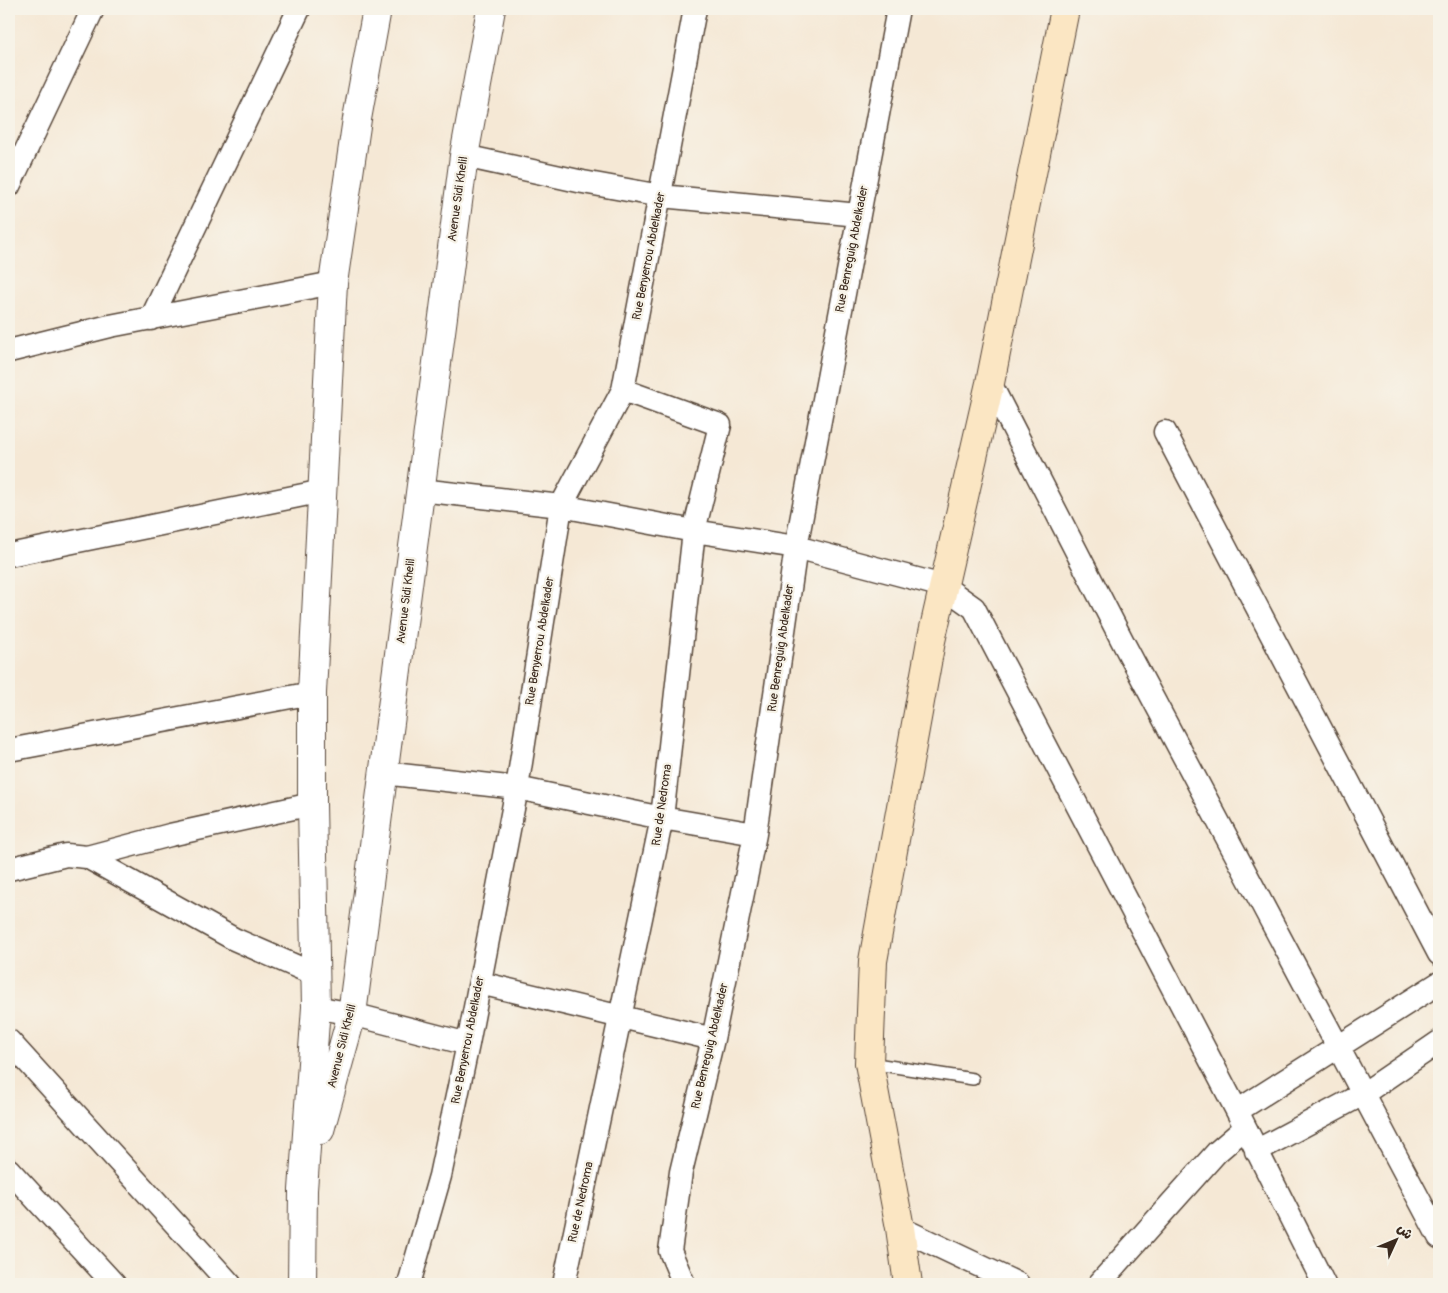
<svg xmlns="http://www.w3.org/2000/svg" width="1448" height="1293" font-family="Pangolin,'Playpen Sans Arabic',sans-serif">
<style>
.lines{fill:none;stroke-linecap:round;stroke-linejoin:round}
.service-casing{stroke:#574639;stroke-width:14}
.minor-casing{stroke:#574639;stroke-width:25}
.tertiary-casing{stroke:#574639;stroke-width:30}
.secondary-casing{stroke:#574639;stroke-width:30}
.service{stroke:#fff;stroke-width:11}
.minor{stroke:#fff;stroke-width:22}
.tertiary{stroke:#fff;stroke-width:28}
.secondary{stroke:#fbe6c3;stroke-width:28}
.labels{text-anchor:middle;dominant-baseline:central;stroke-width:4.5;stroke-linejoin:round;paint-order:stroke}
.street-label{font-size:12px;fill:#3b2a1e;stroke:#f7f3e8}
</style>
<rect width="100%" height="100%" fill="#f7f3e8"/>
<filter id="ink" filterUnits="userSpaceOnUse"><feTurbulence type="fractalNoise" baseFrequency=".02" numOctaves="2"/><feDisplacementMap in="SourceGraphic" scale="10" xChannelSelector="R" yChannelSelector="G"/><feConvolveMatrix kernelMatrix="1 2 1 2 8 2 1 2 1" color-interpolation-filters="sRGB"/></filter>
<filter id="wash" filterUnits="userSpaceOnUse"><feTurbulence type="fractalNoise" baseFrequency=".0096" numOctaves="4" result="noise"/><feDisplacementMap in="SourceGraphic" scale="20" xChannelSelector="R" yChannelSelector="G"/><feGaussianBlur stdDeviation="1.12" result="paint"/><feColorMatrix in="noise" values="0 0 0 0 0 0 0 0 0 0 0 0 0 0 0 0 0 1.4 0 .05"/><feComposite in="paint" operator="in"/></filter>
<g filter="url(#wash)">
<rect width="100%" height="100%" fill="#f5e8d5"/>
</g>
<g filter="url(#ink)">
<g class="lines">
<defs>
<path id="service" d="M869,1063L973,1079"/>
<path id="minor" d="M464,156L583,182L661,196L859,215
M9,186L93,9
M151,319L299,9
M9,351L110,326L333,283
M990,383L1125,646L1439,1237
M1165,432L1439,954
M420,490L561,506L694,531L796,547L943,586L974,608L1237,1111L1324,1284
M9,555L323,491
M9,750L312,693
M383,773L517,788L662,818L755,834
M87,857L170,835L312,804
M9,869L66,855L87,857L234,939L316,975
M480,983L713,1039
M316,1007L352,1014L468,1044
M9,1041L230,1284
M1237,1111L1439,983
M1256,1151L1363,1094L1439,1042
M9,1170L114,1284
M900,1228L1018,1284
M409,1284L440,1176L468,1044L517,788L561,506L623,390L695,9
M564,1284L662,818L694,531L720,425L623,390
M684,1284L670,1251L681,1172L713,1039L755,834L796,547L898,9
M1099,1284L1217,1152L1245,1128"/>
<path id="tertiary" d="M320,1130L352,1014L464,156L491,9
M302,1284L303,1190L316,1007L312,804V693L333,283L357,119L377,9"/>
<path id="secondary" d="M908,1284L900,1228L869,1063L873,961L931,641L990,383L1065,9"/>
</defs>
<use href="#service" class="service-casing"/>
<use href="#minor" class="minor-casing"/>
<use href="#tertiary" class="tertiary-casing"/>
<use href="#secondary" class="secondary-casing"/>
<use href="#service" class="service"/>
<use href="#minor" class="minor"/>
<use href="#tertiary" class="tertiary"/>
<use href="#secondary" class="secondary"/>
</g>
</g>
<g class="labels">
<g class="street-label">
<text transform="translate(458 199) rotate(-82)">Avenue Sidi Khelil</text>
<text transform="translate(852 249) rotate(-79)">Rue Benreguig Abdelkader</text>
<text transform="translate(649 256) rotate(-79)">Rue Benyerrou Abdelkader</text>
<text transform="translate(406 601) rotate(-83)">Avenue Sidi Khelil</text>
<text transform="translate(540 641) rotate(-81)">Rue Benyerrou Abdelkader</text>
<text transform="translate(781 648) rotate(-82)">Rue Benreguig Abdelkader</text>
<text transform="translate(662 805) rotate(-82)">Rue de Nedroma</text>
<text transform="translate(468 1040) rotate(-79)">Rue Benyerrou Abdelkader</text>
<text transform="translate(342 1046) rotate(-76)">Avenue Sidi Khelil</text>
<text transform="translate(710 1046) rotate(-77)">Rue Benreguig Abdelkader</text>
<text transform="translate(581 1202) rotate(-78)">Rue de Nedroma</text>
</g>
</g>
<rect width="1448" height="1293" fill="none" stroke="#f7f3e8" stroke-width="30"/>
<g transform="translate(1396 1240) rotate(46)" stroke="#f7f3e8" stroke-width="4" paint-order="stroke">
<path d="M0-4L9 19L0 12L-9 19Z" fill="#3b2a1e"/>
<text y="-8" font-size="14" font-weight="bold" text-anchor="middle" fill="#3b2a1e">ش</text>
</g>
</svg>
